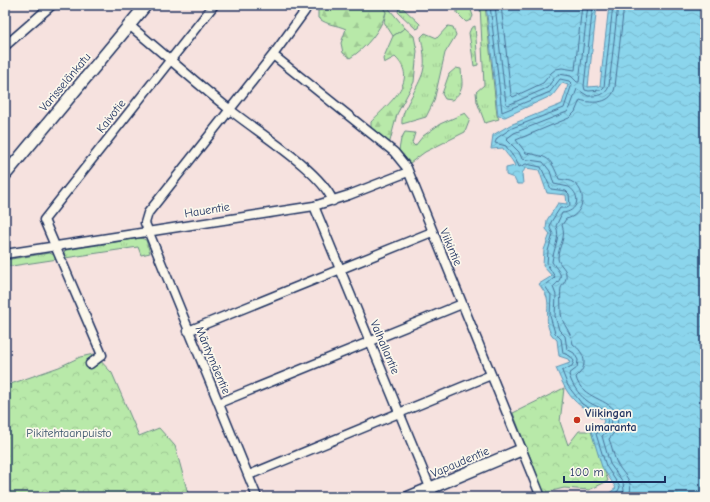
<svg xmlns="http://www.w3.org/2000/svg" width="710" height="502" font-family="'Comic Neue',sans-serif">
<style>
.grass{fill:url(#grass-tufts);stroke:#6a8c84}
.forest{fill:url(#forest-firs);stroke:#6a8c84}
.park{fill:url(#park-crowns);stroke:#6a8c84}
.water{fill:url(#water-waves);stroke:#5e93b3}
.lines{fill:none;stroke-linecap:round;stroke-linejoin:round}
.shore{stroke:#487197;stroke-width:1}
.street-casing{stroke:#1b2f5e;stroke-width:11}
.secondary-casing{stroke:#1b2f5e;stroke-width:14}
.street{stroke:#fbf7ec;stroke-width:8}
.secondary{stroke:#fbf7ec;stroke-width:11}
.poi-dot{fill:#c8321e;stroke:#fbf7ec;stroke-width:1.5}
.labels{text-anchor:middle;dominant-baseline:central;stroke-width:3.5;stroke-linejoin:round;paint-order:stroke}
.street-label{font-size:12px;fill:#1b2f5e;stroke:#fbf7ec}
.poi-label{font-size:12px;font-weight:bold;fill:#1b2f5e;stroke:#fbf7ec;text-anchor:start}
.park-label{font-size:12px;fill:#3a546d;stroke:#fbf7ec}
</style>
<defs>
<pattern id="grass-tufts" width="24" height="20" patternUnits="userSpaceOnUse"><rect width="24" height="20" fill="#b8e9a9"/><path d="M3 7l-1-3M5 7V3M7 7l1-3M15 17l-1-3M17 17v-4M19 17l1-3" fill="none" stroke="#9ec894"/></pattern>
<pattern id="forest-firs" width="22" height="20" patternUnits="userSpaceOnUse"><rect width="22" height="20" fill="#b8e9a9"/><path d="M5 1l3.5 6h-7zM16 11l3.5 6h-7z" fill="#9ec894"/></pattern>
<pattern id="park-crowns" width="20" height="18" patternUnits="userSpaceOnUse"><rect width="20" height="18" fill="#b8e9a9"/><path d="M2 6a3 3 0 1 1 6 0M12 15a3 3 0 1 1 6 0" fill="none" stroke="#9ec894"/></pattern>
<pattern id="water-waves" width="16" height="10" patternUnits="userSpaceOnUse"><rect width="16" height="10" fill="#8bd5ec"/><path d="M0 5q4-4 8 0t8 0" fill="none" stroke="#77b7cd"/></pattern>
</defs>
<rect width="100%" height="100%" fill="#f6e2df"/>
<filter id="ink" filterUnits="userSpaceOnUse"><feTurbulence type="fractalNoise" baseFrequency=".025" numOctaves="2"/><feDisplacementMap in="SourceGraphic" scale="8" xChannelSelector="R" yChannelSelector="G"/><feConvolveMatrix kernelMatrix="1 2 1 2 8 2 1 2 1" color-interpolation-filters="sRGB"/></filter>
<g filter="url(#ink)">
<path class="grass" d="M381,5H386L405,28L393,36L384,22L386,12Z
M461,5L471,10L473,16L471,20L466,22L457,13V6Z
M480,5H485L497,115L499,119L485,123L477,102L476,92L484,85Z
M399,8H403L420,24L419,28L416,29L398,12Z
M448,26L453,27L456,35L445,53L434,101L426,117L402,124C400,111 419,87 423,72C426,61 423,48 421,37L425,33L437,38Z
M475,26L478,65L474,66L469,33L471,28Z
M456,68L461,69C462,85 465,90 452,100L445,99L442,94L449,74Z
M465,113L470,119L465,132L425,152L410,163L399,150L401,139L405,132L415,133L412,143L415,146L423,136L440,124Z
M141,238L146,240L150,253L141,255L138,247L65,258L64,252L66,250Z
M49,253L55,255L58,259L5,267V260Z"/>
<path class="forest" d="M324,5H381L386,12C381,30 366,48 350,58L343,53L341,43L346,29C335,24 329,26 318,18V7Z
M405,28L414,36L417,51L414,82L397,114L389,145L371,129V122C387,104 421,81 395,57L384,63L383,59L393,36Z"/>
<path class="park" d="M94,354L112,373L139,436L159,428L175,446L189,497H5V386L59,367L80,357Z
M564,388L560,422L568,445L579,431H591L608,481L589,490L564,488L544,493L513,413Z"/>
<path class="water" d="M486,5H597L588,87L600,86L609,5H705V497H604L616,488L602,467L591,431L603,424L604,420C575,404 569,400 556,368L570,363L568,359L559,356L557,340C540,327 552,308 546,295C544,291 541,287 539,284L552,276L543,266L544,250L550,234L546,229L547,220L558,203L567,204L566,195L547,193L539,170L526,168L522,173L523,184H517L514,178L506,175V168L515,166C512,158 506,155 503,148L491,149L493,135L510,125L562,104L568,85L562,83L553,95L505,117L498,116Z"/>
<g class="lines">
<path class="shore" d="M490,5L502,112L550,92L560,79L569,81L572,84L564,108L512,128L497,138L495,143L506,146C510,154 516,158 519,167L526,164L541,167L551,189L566,191L569,194L570,206L567,208H560L551,222L550,228L553,234L548,251L547,264L555,277L545,286L551,295L550,316L555,333L561,339L563,353L570,356L574,361L572,366L562,371L568,386L582,404L608,419L606,427L596,434L606,466L620,487L618,491L610,497
M495,5L506,104L508,105L547,88L555,77L559,74L571,76L577,82H579L588,5
M501,5L511,95L513,97L543,83L551,73L556,69L562,68L575,70L582,5
M593,5L584,86L585,90L589,91L601,90L604,87L613,5
M618,5L609,86C606,96 597,96 588,96L577,89L570,108L567,112L514,133L506,139L519,152L522,159L543,162L550,171L554,184L569,187C582,196 578,212 562,213L556,226C561,237 553,250 552,262C561,275 565,276 553,287L556,295L555,316L559,330L565,336L567,349L574,353L578,360L577,368L569,374C571,383 578,394 586,400C594,407 607,408 612,417L611,428L602,436L610,464L623,482L624,491L619,497
M624,5L615,87C612,104 593,104 580,100L575,112L569,118L516,140L526,153C549,157 550,157 559,179C564,180 570,180 574,183C589,194 582,216 566,219L562,225C567,238 558,246 558,258C558,264 566,268 566,274C567,281 563,283 561,288C560,291 561,309 561,313C562,325 571,331 573,344C585,353 589,366 576,377C581,399 610,398 618,415L617,429L609,439C612,446 613,454 616,461C621,474 637,481 628,497"/>
<defs>
<path id="street" d="M129,25C163,53 195,82 229,109C257,132 320,170 333,201
M5,46L52,5
M273,55L394,152L407,168L541,497
M314,206L434,497
M5,254L314,206L349,195L408,172
M188,331L432,232
M90,364L102,355L44,220L214,5
M219,403L462,304
M249,475L491,375
M257,497L145,223L148,213L273,55L305,11L297,5"/>
<path id="secondary" d="M5,175L146,5
M409,497L521,450"/>
</defs>
<use href="#street" class="street-casing"/>
<use href="#secondary" class="secondary-casing"/>
<use href="#street" class="street"/>
<use href="#secondary" class="secondary"/>
</g>
</g>
<circle class="poi-dot" cx="577" cy="420" r="4"/>
<g class="labels">
<g class="street-label">
<text transform="translate(65 82) rotate(-50)">Varisselänkatu</text>
<text transform="translate(111 116) rotate(-52)">Kaivotie</text>
<text transform="translate(207 210) rotate(-9)">Hauentie</text>
<text transform="translate(451 247) rotate(67)">Viikintie</text>
<text transform="translate(385 347) rotate(67)">Valhallantie</text>
<text transform="translate(213 360) rotate(67)">Mäntymäentie</text>
<text transform="translate(460 462) rotate(-23)">Vapaudentie</text>
</g>
<g class="poi-label">
<text x="585" y="413">Viikingan<tspan x="585" dy="14">uimaranta</tspan></text>
</g>
<g class="park-label">
<text x="69" y="433">Pikitehtaanpuisto</text>
</g>
</g>
<rect width="710" height="502" fill="none" stroke="#fbf7ec" stroke-width="20"/>
<rect x="10" y="10" width="690" height="482" fill="none" stroke="#1b2f5e" stroke-width="1.5" filter="url(#ink)"/>
<path d="M564 476v6h101v-6" fill="none" stroke="#1b2f5e" stroke-width="2"/>
<text x="570" y="476" font-size="12" fill="#1b2f5e" stroke="#fbf7ec" stroke-width="3" paint-order="stroke">100 m</text>
</svg>
